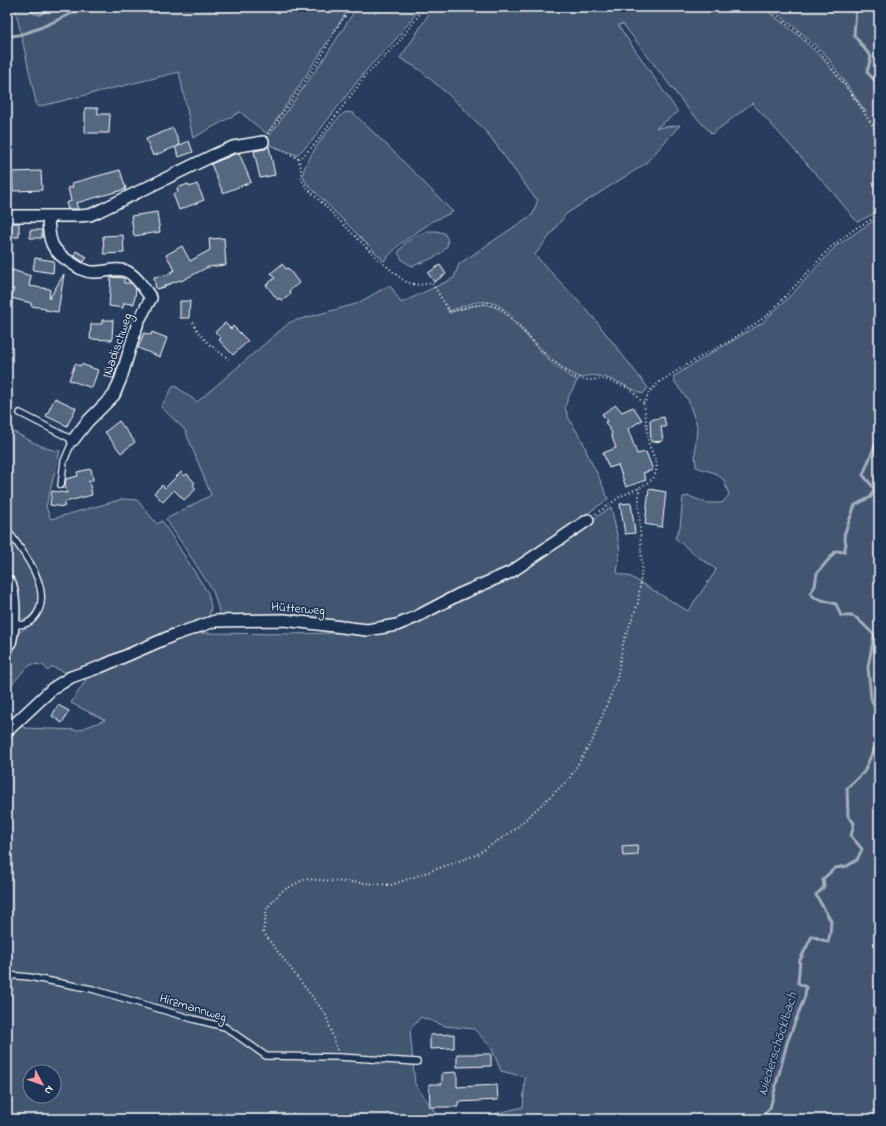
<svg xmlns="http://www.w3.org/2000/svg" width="886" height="1126" font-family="'Indie Flower',sans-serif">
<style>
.green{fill:#425672;stroke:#a0aab8;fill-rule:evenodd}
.water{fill:#67788e;stroke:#a4aebb}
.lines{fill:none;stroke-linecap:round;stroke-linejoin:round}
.stream{stroke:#a4aebb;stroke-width:3}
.building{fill:#556781;stroke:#fff}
.service-casing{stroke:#fff;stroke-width:8}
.minor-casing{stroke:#fff;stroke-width:14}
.primary-casing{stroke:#fff;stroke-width:21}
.path{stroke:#fff;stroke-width:2;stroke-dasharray:1 3;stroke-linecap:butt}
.service{stroke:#1d3557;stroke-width:5.5}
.minor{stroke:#1d3557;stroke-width:11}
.primary{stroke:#1d3557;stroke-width:18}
.labels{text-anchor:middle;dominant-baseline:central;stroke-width:3.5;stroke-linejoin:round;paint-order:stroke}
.street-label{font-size:13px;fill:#fff;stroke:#1d3557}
.water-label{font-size:14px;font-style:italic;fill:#bbc2cc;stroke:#1d3557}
</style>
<rect width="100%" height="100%" fill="#263d5e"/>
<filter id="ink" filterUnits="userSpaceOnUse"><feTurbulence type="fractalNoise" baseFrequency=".025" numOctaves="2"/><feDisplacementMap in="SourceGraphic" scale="8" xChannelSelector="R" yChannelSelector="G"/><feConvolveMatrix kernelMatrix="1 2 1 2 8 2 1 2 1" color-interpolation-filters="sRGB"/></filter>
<g filter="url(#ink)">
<path class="green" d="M15,7H29L40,15L52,7H350L336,28L318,57L267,134L240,112L193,138L179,72L37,107Z
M357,7H421L396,39L368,68L326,122L312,141L297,155L270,145L268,138L323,60Z
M433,7H762L799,36L824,60L866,112L826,55L802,33L769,7H879V211L857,222L835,195L752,103L712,134L688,109L623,24L618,25L678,112L656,128L680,125L645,164L566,214L535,255L593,317L648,388L643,394C627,387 598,369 582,378C561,371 544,353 529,337C519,325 505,304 488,302C475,300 461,307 450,311L448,308H447L449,313C459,310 478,303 488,305C503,308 512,320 521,330C537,347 556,372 578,380L577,381L568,398L565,407L568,417L583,442L589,458L598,475L608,499L521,561L389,624L366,628L304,616H276L221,618L213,591L166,519L211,495L185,430L161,407L174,385L197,402L290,322L356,304L390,285L401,303L454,278L459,264L533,214L538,199L534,197L489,135L459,104L420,70L400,58L415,36Z
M346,112L353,113L394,152L453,212L433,221L400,244L384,261L315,192C310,187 303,181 303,173C304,162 336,116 346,112Z
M879,217V1119H484L498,1113L523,1107L525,1077L501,1071L491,1047L474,1029L445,1026L421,1017L410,1030L415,1084L440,1119H7V717L25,728L79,730L105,720L71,703L86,680L52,667L48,671L43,665C40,665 36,664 33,664C25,667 15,682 9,687L7,686V663L13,649L18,633C23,629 29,627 34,623C45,612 47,595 42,581C40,574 36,567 33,560L32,562L7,526V428C20,435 46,451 60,451L46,507L51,519L123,499L137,500L157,524L162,521L173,538L208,593L211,607L210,613L208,618L194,633C262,633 331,637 399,627L570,535L611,507L614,520L620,550L617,573L631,577L688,611L715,572L716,569L694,554L675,538L680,527L683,497L689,496L706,503H722L729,495L724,480L715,473L696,467L695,454L697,426L688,400L676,384L673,377L692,365L762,323L795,291L835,247ZM30,1072H54V1096H30Z
M428,231H436L444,233C459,252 425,261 412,266L403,261L398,253L405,243L418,235Z
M7,534C21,554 54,594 30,616C26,620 23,620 19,617L13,583L7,566Z"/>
<path class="water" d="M30,7H52L40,15L32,13Z"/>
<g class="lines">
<path class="stream" d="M858,7L856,10L854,35L871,57L867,72L879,85
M7,36C25,38 67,15 85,7
M879,435L863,475L874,488L871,497L855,505L844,535L846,544L844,552L836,551L817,573L815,586L810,593L815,598L836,604L841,616H852L858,619L874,635L868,667L871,698L879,720
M759,1119L770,1108L787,1043L805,996L806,987L798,983L800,960L812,936L828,942L830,934L831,921L816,895L824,887L823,879L835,868L847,866L857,860L862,849L851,836L854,823L848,816L847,788L864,772L879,737"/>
</g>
<path class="building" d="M85,108H98V114H110L109,133H85Z
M173,128L180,145L176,147L189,141L193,152L179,157L175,147L153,156L146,139Z
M269,146L275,175L260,178L254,151L265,149Z
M239,153L251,182L223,193L211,164L235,154Z
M120,170L126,189L76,203L78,209H68L66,203L71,201L68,188L73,187L72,183Z
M41,171L42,190L13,191L12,172Z
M188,184L190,187L197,184L204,200L179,210L173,194L178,192L177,188Z
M157,212L160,232L134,236L131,216Z
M7,223H19V237H7Z
M30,230H42V238H30Z
M123,235L124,253L104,254L103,236Z
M224,238L226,265L208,267L181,281L180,280L164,286L165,287L156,289L154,277L171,274L170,272L175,270L166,255L182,246L190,261L210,250L209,239Z
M76,251L87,257L84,262L74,256Z
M35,258L54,261L53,273L33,270Z
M282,264L286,269L288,268L299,283L289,291L291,294L282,301L280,298L278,300L266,285L275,278L271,273Z
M440,265L446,274L434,282L428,273Z
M9,269L31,276L29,286L50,289L49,299L64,274L58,312L45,310V308L31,306V303L11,298L14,289L7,287V275Z
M111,277L123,278H124V283H131L135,287L136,289L134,304L124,303L123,308L109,306Z
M180,301H190L189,318H180Z
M102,320H113L112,340L90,339L91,324H102Z
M225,323L231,329L233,326L248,341L233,355L219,340L221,338L215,332Z
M152,332L167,338L160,357L138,348L144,333L151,335Z
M75,364L80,366L81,364L98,370L92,388L69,380Z
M106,367L117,369L113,378L104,376Z
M55,398L76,408L67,426L46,416Z
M616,405L622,412L633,407L642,420L628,429L637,454L646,452L653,470L643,473L646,480L626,487L618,465L609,468L603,453L616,448L611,434L612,433L605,422L607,421L602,414Z
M664,417L666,427H661L663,441L651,442L650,420Z
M119,421L135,442L121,453L105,432Z
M91,469L93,480L89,481L92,495L65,502L64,507L50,505L52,491L67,493L65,485L66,479L78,476L77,472Z
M181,472L184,476L187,474L195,483L193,485L196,489L184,500L174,490L163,502L154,493L162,485L165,488Z
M649,489L666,492L662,527L645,524Z
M631,503L635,533L625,534L620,504Z
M58,705L69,711L62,723L52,716Z
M637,845L638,855L623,856L622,846Z
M454,1034V1048L430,1049V1035Z
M457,1054H491V1066L457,1067Z
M457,1072V1087L497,1085L498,1100L458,1102V1107H430L429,1084H442V1073Z"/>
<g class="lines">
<defs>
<path id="service" d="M20,413L73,440L64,461L61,485
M7,530C23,551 58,595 32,620C26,625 18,626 11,623
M7,975L29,977L92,989L193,1019L225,1027L266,1056L339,1057L417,1062"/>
<path id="minor" d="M7,216H78L90,215L99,211L214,155L233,147L263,142
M48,216C49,242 50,250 73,264C79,268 85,272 93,272C104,273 115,267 126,271C136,275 145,290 151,298L138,322L121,378L114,395L87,422L73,440
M7,731L52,689L71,677L100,667L174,635L215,621L284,620L367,630L397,625L416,617L458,595L511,572L588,520"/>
<path id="primary" d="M7,585C12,603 11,623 7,641"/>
</defs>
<use href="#service" class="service-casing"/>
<use href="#minor" class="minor-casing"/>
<use href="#primary" class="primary-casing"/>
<path class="path" d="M765,7L799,33L824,57L851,93L879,135
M268,134L319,61L338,26L352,7
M273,146L298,158L302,157L315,144L366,75L397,44L425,7
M298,158L301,168V179L308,189L377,258L403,280C413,286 421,285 432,283L450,312L469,306L488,303L502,309L551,360L574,377L585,380L604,379L618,384L631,389L644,404
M193,322C201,340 214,348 229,359
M596,514L621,496L639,488L653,479L656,472L657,464L649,445L644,404L649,392L661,381L693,361L730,341L769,314L831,247L856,228L879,215
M337,1050L326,1015L263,932L267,908L282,891L305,879L391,885L476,855L514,830L569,779L593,739L617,679L623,643L638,603L642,567L639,507V488"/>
<use href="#service" class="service"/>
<use href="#minor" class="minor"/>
<use href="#primary" class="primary"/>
</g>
</g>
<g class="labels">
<g class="street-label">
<text transform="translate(118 344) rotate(-71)">Nadischweg</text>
<text transform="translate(298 609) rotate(4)">Hütterweg</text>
<text transform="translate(193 1008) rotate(17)">Hirzmannweg</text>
</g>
<g class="water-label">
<text transform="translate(778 1044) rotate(-73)">Niederschöcklbach</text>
</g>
</g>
<rect width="886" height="1126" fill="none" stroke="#1d3557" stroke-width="24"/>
<rect x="12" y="12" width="862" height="1102" fill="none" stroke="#fff" stroke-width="1.5" filter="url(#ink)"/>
<g transform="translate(42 1084) rotate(131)"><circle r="19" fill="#1d3557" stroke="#77869a"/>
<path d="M0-3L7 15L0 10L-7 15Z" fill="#ff9aa2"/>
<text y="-6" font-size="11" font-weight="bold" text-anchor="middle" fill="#ffffff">N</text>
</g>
</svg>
